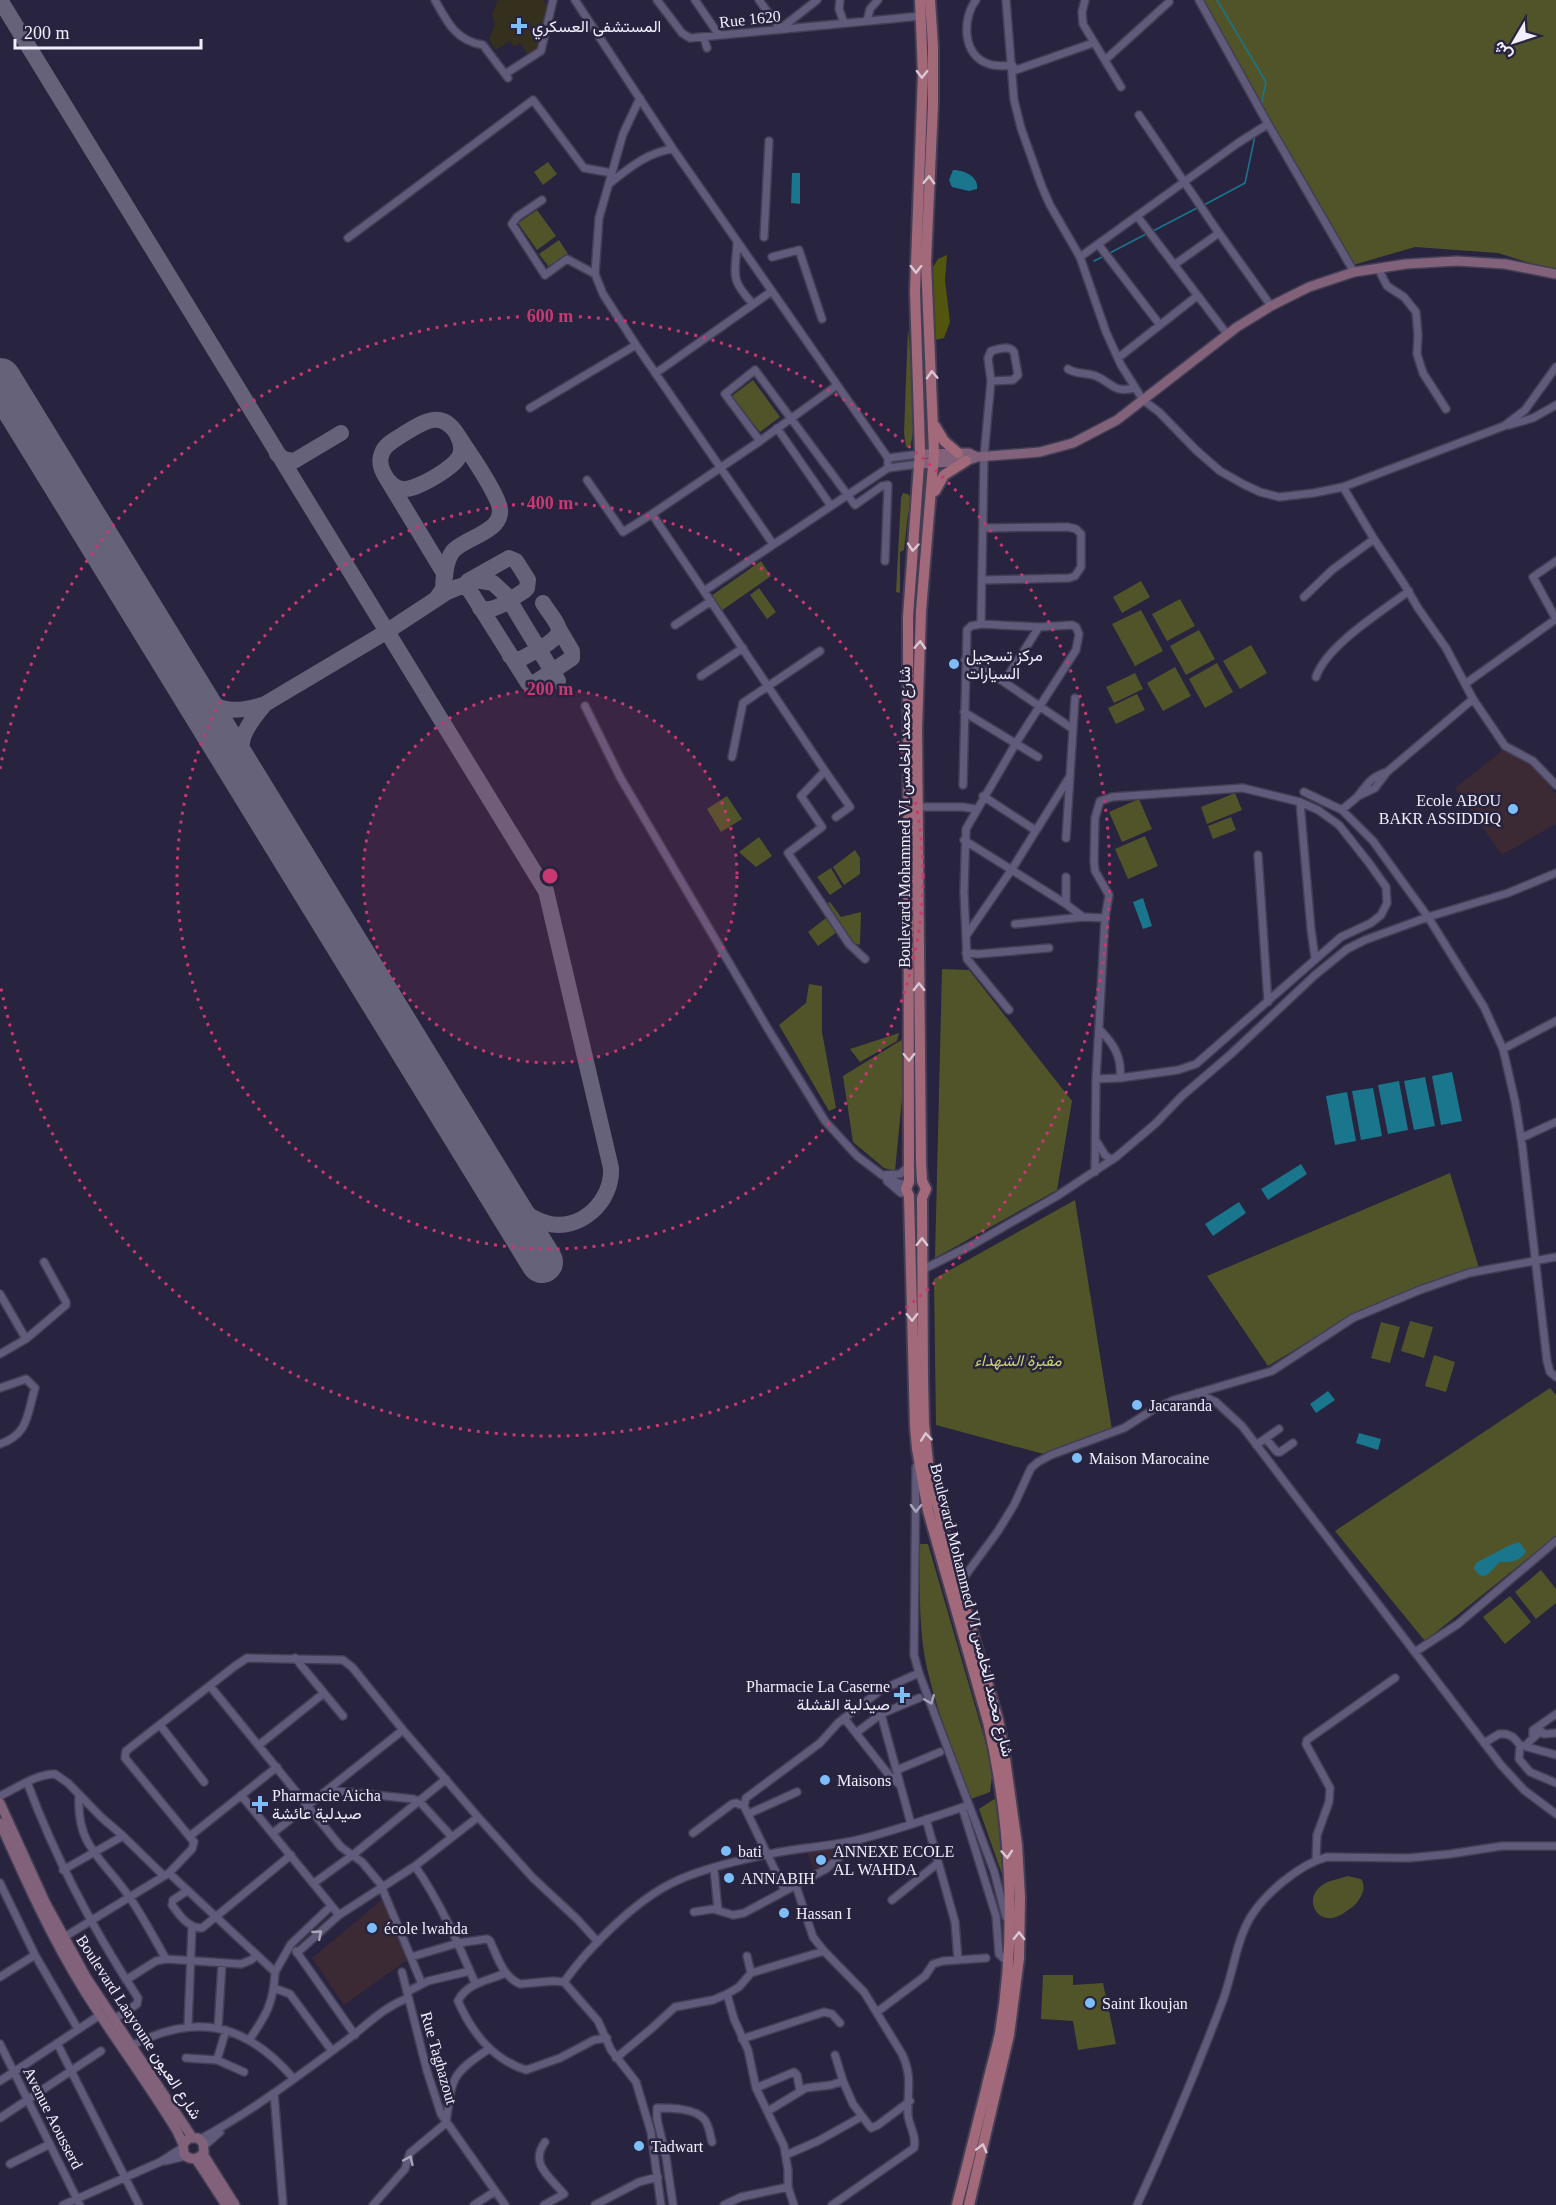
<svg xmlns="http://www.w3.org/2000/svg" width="1556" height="2205" font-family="'Times New Roman',Vazirmatn,serif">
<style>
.education{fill:#3b2933}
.medical{fill:#352f1e}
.green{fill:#515429}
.forest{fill:#52550e}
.water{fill:#19768d}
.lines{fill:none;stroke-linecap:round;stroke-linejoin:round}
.stream{stroke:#19768d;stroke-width:1.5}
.taxiway{stroke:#66627a;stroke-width:16}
.runway{stroke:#66627a;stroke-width:42}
.street-casing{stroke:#433e54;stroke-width:10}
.secondary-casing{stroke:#433e54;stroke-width:12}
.primary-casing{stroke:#433e54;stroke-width:14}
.street{stroke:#605b7a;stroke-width:7}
.secondary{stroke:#81627a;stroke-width:9}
.primary{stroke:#a16979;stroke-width:10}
.oneway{stroke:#d9c7d6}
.oneway2{stroke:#a8a5bc}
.ring{fill:none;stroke:#c93873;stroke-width:3;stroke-dasharray:3 6}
.poi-dot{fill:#7dbef9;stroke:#28233e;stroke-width:2}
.labels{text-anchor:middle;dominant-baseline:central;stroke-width:5;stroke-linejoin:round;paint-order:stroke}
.street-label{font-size:16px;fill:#f1effe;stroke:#28233e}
.poi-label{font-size:16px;fill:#f1effe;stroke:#28233e;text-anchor:start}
.park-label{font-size:16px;font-style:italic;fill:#cad072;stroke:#28233e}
.centre{fill:#c93873;stroke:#28233e;stroke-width:3}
.ring-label{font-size:18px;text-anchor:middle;font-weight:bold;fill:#c93873;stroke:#28233e;stroke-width:5;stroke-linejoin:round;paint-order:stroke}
</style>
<rect width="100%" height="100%" fill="#28233e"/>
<path class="education" d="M1503,750L1532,764L1556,794V824L1502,855L1455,788Z
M830,1847L837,1855L827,1866L813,1868L807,1852Z
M383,1899L410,1958L344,2005L312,1958Z"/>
<path class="medical" d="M498,0H543L548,7L539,50L529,56L520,43L514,47L510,41L495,50L489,40L495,24L492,14Z"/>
<path class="green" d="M1199,0H1556V271L1498,253L1415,247L1353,265Z
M548,162L557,174L543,185L534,172Z
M537,210L556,236L537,250L518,223Z
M559,240L568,254L549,267L539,254Z
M908,328C911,365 919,412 910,448L906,447L904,433Z
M753,380L780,417L760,432L732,396Z
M903,493L908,494L913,501L908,514L904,550L900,552V593L896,592L901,498Z
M761,561L771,576L721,611L711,596Z
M1141,581L1150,597L1122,613L1113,597Z
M759,588L776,612L767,619L750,595Z
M1180,599L1195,626L1167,641L1152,614Z
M1141,610L1163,651L1135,666L1112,624Z
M1199,630L1215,659L1186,675L1170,646Z
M1251,645L1267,673L1240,689L1223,661Z
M1217,663L1233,692L1205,708L1189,679Z
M1175,667L1191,696L1163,711L1147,683Z
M1135,673L1143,689L1114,703L1106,687Z
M1137,694L1145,710L1116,724L1108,708Z
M1235,793L1242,810L1207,824L1201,807Z
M727,796L742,819L721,832L707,809Z
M1139,799L1152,829L1122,842L1109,812Z
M1231,817L1236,830L1213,839L1208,826Z
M1145,836L1158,866L1128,879L1115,849Z
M759,837L772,856L756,867L739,852Z
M855,850L860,858V874L844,885L833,867Z
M831,868L842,887L830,895L817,877Z
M830,902L841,917L861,912L860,945L854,943L827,904Z
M826,918L837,932L818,946L808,932Z
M942,969L969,970L1072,1101L1057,1190L935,1258Z
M809,984L822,986V1032L836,1108L829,1111L779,1025L806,1003Z
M899,1033L897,1041L860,1062L850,1049Z
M908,1036L895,1171L884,1168L853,1142L843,1076Z
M1450,1173L1480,1271L1349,1317L1268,1366L1207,1276Z
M1075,1200L1112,1430L1047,1455L936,1425L934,1279Z
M1410,1321L1433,1327L1424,1358L1401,1351Z
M1381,1322L1400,1327L1390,1363L1371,1358Z
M1434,1355L1455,1362L1446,1392L1425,1386Z
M1550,1388L1556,1395V1536L1425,1641L1335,1531Z
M920,1544H928L989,1754L992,1777L990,1792L971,1799C955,1756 937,1713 927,1668C918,1628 920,1585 920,1544Z
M1541,1570L1556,1589V1603L1536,1619L1515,1592Z
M1510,1596L1531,1622L1505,1644L1483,1617Z
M999,1796L1004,1880L979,1809Z
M1348,1876L1361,1879C1366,1886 1363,1894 1358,1901C1355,1906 1349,1909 1344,1913C1319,1930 1302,1901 1321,1886C1329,1880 1339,1879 1348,1876Z
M1043,1975H1073V1985L1103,1983L1116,2044L1078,2050L1073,2021L1041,2019Z"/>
<path class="forest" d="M947,255L945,280L950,322L944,338L935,340L930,272L938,259Z"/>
<path class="water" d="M953,170C965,170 979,177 977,189L969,191L952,187L949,180Z
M792,173H800V204L791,203Z
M1143,898L1152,926L1143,929L1133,902Z
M1452,1072L1462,1121L1441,1125L1432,1076Z
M1425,1077L1435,1126L1414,1130L1404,1081Z
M1399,1081L1408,1130L1388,1134L1378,1085Z
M1373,1088L1382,1136L1361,1140L1352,1091Z
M1347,1092L1356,1141L1335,1145L1326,1096Z
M1301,1164L1307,1174L1268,1200L1261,1189Z
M1239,1202L1246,1213L1213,1236L1205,1224Z
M1328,1391L1335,1400L1316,1413L1310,1404Z
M1359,1433L1381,1439L1378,1450L1356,1443Z
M1519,1542L1526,1551C1521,1562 1510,1562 1500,1562C1491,1569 1484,1586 1474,1568L1476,1563L1508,1546Z"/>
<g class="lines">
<path class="stream" d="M1217,0L1266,82L1261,105
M1204,205L1245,183L1255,136
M1153,231L1197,208
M1108,254L1146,234
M1094,261L1104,256"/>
<path class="taxiway" d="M0,0L546,891L611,1168C613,1201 580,1233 546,1223C526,1217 508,1199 493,1184
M277,454L284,459L294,461L341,433
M388,480C392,485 397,489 404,489C416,490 456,467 460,455C462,449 461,442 458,437
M468,581L509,558L516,561L528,580L527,588L524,591C512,598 494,614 480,608
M457,587H466L470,591L528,683L536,682L572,658V651L559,629
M436,599L443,589L444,573L387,479C382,471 378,463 382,453C385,444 395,440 402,435C422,423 441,408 457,434C471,456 488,478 498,502C510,531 467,536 453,551C447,559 446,568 445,577
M510,656L515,659H521C529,654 561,640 559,629C557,621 547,610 543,603
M187,684C213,710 230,716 265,704C240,733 236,744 247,782
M265,704L386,632L447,592L476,580L493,583L506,595L558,681"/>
<path class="runway" d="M0,379L542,1262"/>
<defs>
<path id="street" d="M435,0C447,22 456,41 483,45L508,78
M575,0L673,149L888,458V468
M657,0L682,33L690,38L921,16
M695,0L719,35
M759,0L780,29
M840,0L839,9L844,23
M976,0C962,18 962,56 989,64C996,67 1006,65 1013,66
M1006,0L1014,100L1021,128L1042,187L1050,205L1080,257L1106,332L1121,365L1143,400L1159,412L1196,450L1220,471L1243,484L1260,492L1279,497L1314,493L1343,487L1504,426L1525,410L1556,367
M1085,0L1082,12L1083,24L1121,87
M1199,0L1268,124L1354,272
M867,21L870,9L878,0
M780,29L817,0
M704,38L707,48
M1105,60L1169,2
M1013,71L1093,43
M505,74L541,51L553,0
M640,98L623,134L599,218L595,274L603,294L636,345L773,544
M1139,115L1214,226L1271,306
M610,183C629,168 648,152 673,149
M542,200L517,217L512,224L545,275L567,259L595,274
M1137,216L1227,334
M764,237L769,141
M348,238L533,100L584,168L612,173
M737,244C735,277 730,279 753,304
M1098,244L1160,325
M772,257L799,250L822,319
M1080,257L1238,143L1268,124
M1174,265L1219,233
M1378,268L1387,286L1404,297L1416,312L1418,335L1417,354L1423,373L1446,409
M1118,358L1197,296
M1068,369C1077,375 1087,372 1096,376C1114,384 1113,393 1135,388
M656,373L772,291
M530,408L636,345
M1509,425L1533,418L1556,405
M777,428L831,506
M760,441L725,394L755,370L855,505L882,486L888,485L885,561
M888,458L920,454
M587,480L623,532L652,514L825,771L801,796L822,827L788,853L849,944L865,959
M1343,487L1374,539L1404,584L1418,608L1446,648L1473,699L1387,772L1375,788L1358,796
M652,514L760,441L836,386
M983,528L1068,527L1076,529L1081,534V567L1075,576L1069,578L983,580
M1556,561L1533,577L1556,619
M704,591L888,468L919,464
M1304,597L1332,570L1374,539
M981,624L1039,627L1072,625L1076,627L1079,634L1076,650L1016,743L966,829L964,892L967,959L1009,1010
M675,625L711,601
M965,660L1004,682L1073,729
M701,676L743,648
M1316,677C1326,646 1382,611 1409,591
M1004,682L1039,627
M1465,684L1556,619
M1473,699L1505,746L1533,761L1556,785
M585,706L620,777L768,1029L825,1121L857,1156L882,1175L900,1184L908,1183
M964,712L1038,757
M732,757L743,703L820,651
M825,771L850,807L836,817
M963,785L967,630L971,626L981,624L984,456L991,381L988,358L991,351C999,349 1009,345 1014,352L1018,375L1013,380L991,381
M983,796L1035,830
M1300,802L1311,929L1315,958
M918,807H963L975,809
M1342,810C1347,805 1353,801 1357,797C1368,784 1370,777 1387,772
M1066,838L1075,698
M964,840L1066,904L1083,917
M1258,855L1268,1002
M1556,873L1508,893L1428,917L1484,1007L1503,1049L1515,1101L1522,1144L1547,1361L1550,1372L1556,1377
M1066,904V877
M1105,918L1109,895L1095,871L1094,861L1095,818L1100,801L1112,797L1243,788L1300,802L1318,810L1339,825L1369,863L1386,887L1387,903L1381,915L1371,923L1341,937L1196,1064L1178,1070L1120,1078
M1015,924L1083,917L1105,918L1096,1079L1095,1172
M966,936L1012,869L1070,776
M966,953L978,954L1049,948
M1503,1049L1556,1021
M1096,1079L1120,1078C1122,1057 1114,1044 1099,1029
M1521,1138L1556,1122
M1097,1142L1105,1155L1112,1160
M884,1175L900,1174L908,1167
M887,1181L901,1193L907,1192
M922,1270L974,1244L1057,1196L1116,1157L1155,1124L1182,1096L1231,1054L1315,975L1347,949L1365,940L1428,917L1373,841L1342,810L1304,792
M0,1294L26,1339
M0,1354L26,1339L66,1305V1302L44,1262
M0,1388L26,1379L35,1388C27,1414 29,1434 0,1444
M1197,1393L1216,1402L1242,1426L1501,1765L1524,1790L1556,1814
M1266,1439L1277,1452H1280L1293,1443
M1256,1445L1279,1429
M916,1467L914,1655L919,1673L994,1871L1006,1917
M959,1584L998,1531L1014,1505L1031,1468L1038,1462L1051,1455L1124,1428L1154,1409L1174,1400L1272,1371L1353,1318L1420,1290L1469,1273L1556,1257
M1415,1652L1458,1624L1556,1541
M295,1658L343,1716
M210,1686L341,1847L362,1862L383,1887
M881,1714L911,1824
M844,1718L889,1775L900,1785
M160,1725L204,1782
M856,1733L881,1714L919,1698
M1533,1738L1541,1731L1544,1734L1556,1733
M1484,1743L1499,1734H1506L1513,1737L1520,1745L1556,1755
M259,1745L324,1693
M1520,1745L1519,1759L1530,1772L1556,1783
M1525,1746L1533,1738V1730L1556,1714
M897,1770L940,1752
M27,1782C56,1860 92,1928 138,1998L137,2004L113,2020
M328,1790L413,1799L419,1801L452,1837
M241,1795L339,1915
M0,1796C17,1788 36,1774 55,1774L68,1783L101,1817L123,1836L164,1876
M79,1796C76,1848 105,1860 130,1898C143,1917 154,1938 166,1959
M962,1807L996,1916L999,1954L1003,1958L1008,1960
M748,1814L797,1792
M478,1817L533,1878L577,1919L598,1942
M926,1819L955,1922L958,1960
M273,1833L403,1730
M693,1833L732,1804L736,1803L744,1806
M190,1836L277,1767
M1316,1860L1317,1835L1329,1802L1330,1788L1306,1744L1307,1740L1395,1678
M415,1866C440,1902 458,1943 475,1983
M714,1869L718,1910
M63,1870L123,1836
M169,1873L192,1849L194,1842L125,1758L126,1751L235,1666L247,1658L343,1660L352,1667L403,1730L478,1817L415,1866L339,1915L297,1953
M0,1883L35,1955L78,2029
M314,1883L354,1854L446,1779
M796,1886L813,1937L824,1951L864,1992L902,2054C913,2077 907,2091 908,2115C909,2126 917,2136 914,2148L832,2205
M382,1888L422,1984
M187,1891L173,1900L172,1905C180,1916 188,1928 202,1928L291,1855
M785,1891L744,1806L746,1798L820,1743L838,1723L881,1690L919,1673
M892,1900L938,1863
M694,1912L713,1909L733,1915L744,1913L826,1869L859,1840
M61,1939L169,1873L275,1972L291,1944L331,1906
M296,1951L355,2035
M411,1957L458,1943L487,1939L490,1941C497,1956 503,1977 520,1984L553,1981L564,1982L598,2021L611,2050L636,2082L651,2132L661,2205
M402,1972L427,2071L441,2114L505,2205
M505,1973C489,1981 467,1982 458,2001C472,2033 492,2059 526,2070L560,2058L594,2040L607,2038
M751,1973L824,1951
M0,1977L35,1955
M126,1980L156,1961L166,1959L241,1964L251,1960L256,1956
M564,1982C588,1948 633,1903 670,1884C699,1869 748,1858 780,1852C806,1847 835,1846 861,1839C897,1830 934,1817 969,1805
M274,1988L290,1994L332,2051
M407,1992L428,1981L470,1971
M727,1994L734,2019L748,2050L756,2088L784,2146L788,2170V2187L794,2205
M877,2012L925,1976L933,1964L943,1961L986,1958
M188,2026L192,1927
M218,2028L222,1963
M742,2039L824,2012L832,2014L840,2023
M249,2040C266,2016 274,2002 275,1972
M57,2043L139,2205
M0,2044L80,2205
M131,2046C196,2012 246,2023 294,2079
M186,2058L217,2060L244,2072
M616,2058L651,2029L675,2007L713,2000L727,1994L739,1987L751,1973L747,1956
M217,2060L226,2030
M0,2081L100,2015
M843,2081L853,2104L871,2128L878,2125L910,2101
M756,2088L794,2072L797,2075L800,2091
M274,2093L283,2205
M768,2111L806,2088L831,2085L843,2081L835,2055
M0,2118L101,2051
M200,2139C251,2112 297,2077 343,2043C365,2027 382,2008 408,1998
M204,2146L220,2132
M786,2155L818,2141L861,2117
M165,2161L186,2156
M10,2164L50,2144
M63,2205L160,2162L182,2148
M373,2205L405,2169L410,2153L446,2123C452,2079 450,2074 489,2049
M474,2205L494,2192
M544,2205L564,2194C550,2177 529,2164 545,2142
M595,2205L639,2182L658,2177
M673,2205L666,2157L657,2119V2108C670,2108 695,2108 704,2119C709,2124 710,2135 712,2142
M724,2205L741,2197L788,2187
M1137,2205C1168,2138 1197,2069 1223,2000C1233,1973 1236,1942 1250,1918C1265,1893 1300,1864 1327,1857L1409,1858L1450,1854L1502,1846H1556"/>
<path id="secondary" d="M920,454L969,453L977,457
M919,464L966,461L977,457L1040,452L1073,443L1117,420L1237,327L1271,306L1309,287L1354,272L1406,264L1457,261L1505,264L1556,274
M0,1803L46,1904L86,1977L192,2137
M0,1823C26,1881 51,1937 84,1990C114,2038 148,2083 177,2131L183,2144L184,2154C190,2161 199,2160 204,2152L203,2143L198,2138H189L183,2144
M203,2154L235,2205
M196,2159L226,2205"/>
<path id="primary" d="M920,0L923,74L915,291L920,451L908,617L909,1182L906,1189L909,1196L915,1426L917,1449L928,1511L988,1722C1011,1823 1017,1931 1000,2033C996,2052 990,2071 986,2090C976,2129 967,2167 957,2205
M935,426L944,441L958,453
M935,491L944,475L966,461
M922,1198L926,1189L922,1181L921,1163L917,728L921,611L934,453L926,262L933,105V46L930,0
M922,1198L923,1378L924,1423L929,1472L949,1552L998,1720L1004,1752L1017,1845L1020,1897L1019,1958L1009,2035L969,2205"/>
</defs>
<use href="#street" class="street-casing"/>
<use href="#secondary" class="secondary-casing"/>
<use href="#primary" class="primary-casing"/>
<use href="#street" class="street"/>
<use href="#secondary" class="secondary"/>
<use href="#primary" class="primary"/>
</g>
<defs><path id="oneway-chevron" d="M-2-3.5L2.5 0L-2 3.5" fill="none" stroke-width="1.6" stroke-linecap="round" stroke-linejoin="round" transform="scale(1.5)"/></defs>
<g class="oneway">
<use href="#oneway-chevron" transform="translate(922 74) rotate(91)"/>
<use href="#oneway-chevron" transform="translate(929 180) rotate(-88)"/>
<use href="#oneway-chevron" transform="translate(916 269) rotate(91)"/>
<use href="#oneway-chevron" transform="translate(932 375) rotate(-93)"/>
<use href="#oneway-chevron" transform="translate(913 547) rotate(95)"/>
<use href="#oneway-chevron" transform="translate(920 645) rotate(-87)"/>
<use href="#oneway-chevron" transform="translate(919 987) rotate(-90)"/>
<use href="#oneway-chevron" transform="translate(909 1057) rotate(90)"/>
<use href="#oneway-chevron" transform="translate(922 1242) rotate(-89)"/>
<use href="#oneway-chevron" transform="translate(912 1317) rotate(89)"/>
<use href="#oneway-chevron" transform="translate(926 1437) rotate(-96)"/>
<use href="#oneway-chevron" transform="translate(1007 1854) rotate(86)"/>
<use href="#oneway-chevron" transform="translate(1019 1936) rotate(-89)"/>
<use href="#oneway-chevron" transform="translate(982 2148) rotate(-76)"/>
</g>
<g class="oneway2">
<use href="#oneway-chevron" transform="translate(916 1508) rotate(91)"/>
<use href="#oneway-chevron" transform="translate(930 1700) rotate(68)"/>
<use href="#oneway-chevron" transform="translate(318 1934) rotate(-41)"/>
<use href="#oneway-chevron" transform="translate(409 2160) rotate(-65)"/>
</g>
<circle cx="550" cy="876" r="187" fill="#c93873" fill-opacity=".12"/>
<g class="ring">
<circle cx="550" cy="876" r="187"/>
<circle cx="550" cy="876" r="373"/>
<path d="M0 769A560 560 0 1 1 0 983"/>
</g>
<g class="poi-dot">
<path d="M516 17h6v6h6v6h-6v6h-6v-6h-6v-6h6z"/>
<circle cx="954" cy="664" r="6"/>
<circle cx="1513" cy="809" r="6"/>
<circle cx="1137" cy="1405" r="6"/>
<circle cx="1077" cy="1458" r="6"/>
<path d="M899 1686h6v6h6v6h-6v6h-6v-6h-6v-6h6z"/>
<circle cx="825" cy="1780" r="6"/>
<path d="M257 1795h6v6h6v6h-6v6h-6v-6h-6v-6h6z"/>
<circle cx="726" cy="1851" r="6"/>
<circle cx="821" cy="1860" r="6"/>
<circle cx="729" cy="1878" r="6"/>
<circle cx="784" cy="1913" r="6"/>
<circle cx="372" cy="1928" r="6"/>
<circle cx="1090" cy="2003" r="6"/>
<circle cx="639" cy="2146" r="6"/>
</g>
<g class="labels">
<g class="street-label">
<text transform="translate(750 19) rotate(-6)">Rue 1620</text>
<text transform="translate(904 817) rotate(-90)">Boulevard Mohammed VI شارع محمد الخامس</text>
<text transform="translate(972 1610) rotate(76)">Boulevard Mohammed VI شارع محمد الخامس</text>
<text transform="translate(139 2027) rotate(57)">Boulevard Laayoune شارع العيون</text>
<text transform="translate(439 2058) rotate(74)">Rue Taghazout</text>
<text transform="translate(53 2118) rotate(63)">Avenue Aousserd</text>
</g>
<g class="poi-label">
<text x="532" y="26">المستشفى العسكري</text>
<text x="966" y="655">مركز تسجيل<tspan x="966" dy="18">السيارات</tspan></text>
<text x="1501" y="800" text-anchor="end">Ecole ABOU<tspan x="1501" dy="18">BAKR ASSIDDIQ</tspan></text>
<text x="1149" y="1405">Jacaranda</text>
<text x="1089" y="1458">Maison Marocaine</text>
<text x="890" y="1686" text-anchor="end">Pharmacie La Caserne<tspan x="890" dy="18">صيدلية القشلة</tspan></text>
<text x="837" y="1780">Maisons</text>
<text x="272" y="1795">Pharmacie Aicha<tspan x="272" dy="18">صيدلية عائشة</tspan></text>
<text x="738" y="1851">bati</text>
<text x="833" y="1851">ANNEXE ECOLE<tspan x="833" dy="18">AL WAHDA</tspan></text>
<text x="741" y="1878">ANNABIH</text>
<text x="796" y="1913">Hassan I</text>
<text x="384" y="1928">école lwahda</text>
<text x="1102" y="2003">Saint Ikoujan</text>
<text x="651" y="2146">Tadwart</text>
</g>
<g class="park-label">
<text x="1018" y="1360">مقبرة الشهداء</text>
</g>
</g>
<circle cx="550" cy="876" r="9" class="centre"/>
<g class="ring-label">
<text x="550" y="322">600 m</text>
<text x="550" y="509">400 m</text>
<text x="550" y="695">200 m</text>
</g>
<g transform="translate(1514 42) rotate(231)" stroke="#28233e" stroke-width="4.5" paint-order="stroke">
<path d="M0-4.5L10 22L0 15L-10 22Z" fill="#f1effe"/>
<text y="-9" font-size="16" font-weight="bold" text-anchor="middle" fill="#f1effe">ش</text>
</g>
<path d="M15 39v9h186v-9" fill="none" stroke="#f1effe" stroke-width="3"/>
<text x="24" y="39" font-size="18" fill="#f1effe" stroke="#28233e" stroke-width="4.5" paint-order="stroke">200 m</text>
</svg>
